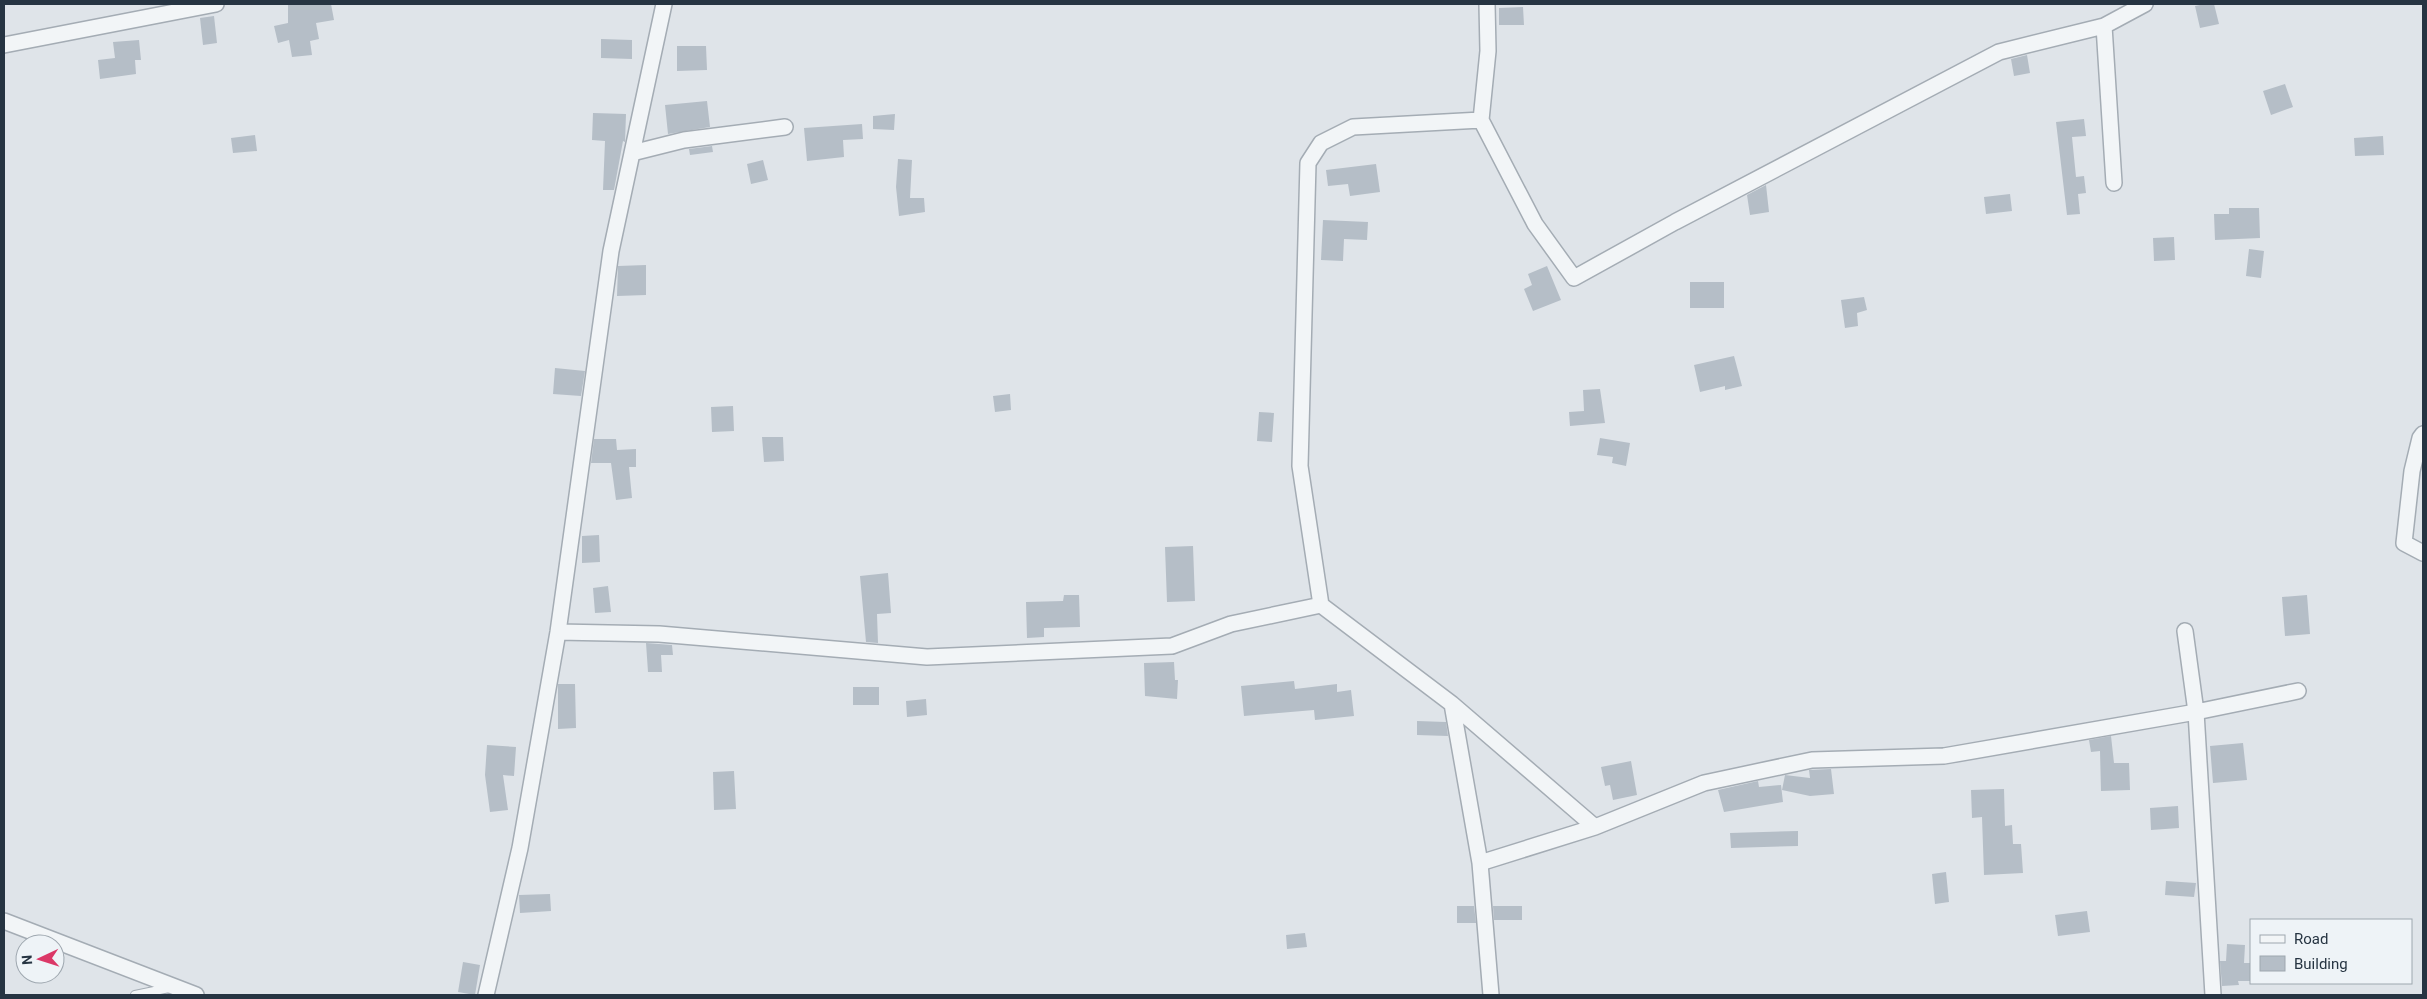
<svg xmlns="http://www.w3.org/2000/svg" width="2427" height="999" font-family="Roboto,sans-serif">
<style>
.building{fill:#b5bec7}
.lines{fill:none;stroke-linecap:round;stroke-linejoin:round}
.service-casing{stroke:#a4acb4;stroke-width:10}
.minor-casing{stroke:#a4acb4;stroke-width:18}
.service{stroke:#f2f5f7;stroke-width:8}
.minor{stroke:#f2f5f7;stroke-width:15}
</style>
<rect width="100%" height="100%" fill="#dfe4e9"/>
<path class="building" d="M288,4H331L334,20L316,23L319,39L310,41L312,55L292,57L289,40L278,43L274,26L288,23Z
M2205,4H2214L2219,24L2200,28L2195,6Z
M1523,7L1524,25H1499V8Z
M214,16L217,43L203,45L200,18Z
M601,39L632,40V59L601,58Z
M139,40L141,60H135L136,74L100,79L98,60L115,58L113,42Z
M677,46H706L707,70L677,71Z
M2027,55L2030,73L2014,76L2011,59Z
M2285,84L2293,107L2271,115L2263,91Z
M707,101L710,127L668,134L665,105Z
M593,113L626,114L625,142L623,141L614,190H603L605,141L592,140Z
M895,114L894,130L873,129V116Z
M2084,119L2086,136L2072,137L2076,177L2084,176L2086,193L2078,194L2080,214L2067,215L2056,122Z
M862,124L863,139L843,140L844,157L807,161L804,128Z
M255,135L257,151L233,153L231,138Z
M2383,136L2384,155L2355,156L2354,138Z
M712,146L713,152L690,155L689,149Z
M898,159L912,160L910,198H924L925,212L899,216L896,187Z
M763,160L768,180L751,184L747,164Z
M1376,164L1380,192L1350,196L1348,184L1328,186L1326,170Z
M1766,185L1769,212L1750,215L1747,195Z
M2010,194L2012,211L1986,214L1984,197Z
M2229,208H2259L2260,238L2215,240L2214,214H2229Z
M1323,220L1368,222L1367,240L1344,239L1343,261L1321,260Z
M2174,237L2175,260L2154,261L2153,238Z
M2249,249L2264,251L2261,278L2246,276Z
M646,265V295L617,296L618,266Z
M1547,266L1561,300L1533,311L1524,289L1532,285L1528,274Z
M1690,282H1724V308H1690Z
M1864,297L1867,310L1857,313L1858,326L1845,328L1841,300Z
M1734,356L1742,386L1725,390V386L1700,392L1694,365Z
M555,368L585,371L581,396L553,394Z
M1600,389L1605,423L1570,426L1569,412L1584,411L1583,390Z
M1010,394L1011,410L995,412L993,396Z
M733,406L734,431L712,432L711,407Z
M1259,412L1274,413L1272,442L1257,441Z
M762,437H783L784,461L764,462Z
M1600,438L1630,443L1626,466L1612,463L1613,457L1597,455Z
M594,439H616L617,450L636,449V467H629L632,498L616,500L611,463H591Z
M599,535L600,562L582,563V536Z
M1193,546L1195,601L1167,602L1165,547Z
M888,573L891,613L877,614L878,643L866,642L860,576Z
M608,586L611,612L595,613L593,588Z
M1064,595H1079L1080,627L1044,628V637L1027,638L1026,602L1063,601Z
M2307,595L2310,634L2285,636L2282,597Z
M646,643L672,645L673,655H661L662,672H648Z
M1174,662L1175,680H1178L1177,699L1145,696L1144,663Z
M1294,681L1295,689L1337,684V692L1351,690L1354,716L1315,720L1314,710L1244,716L1241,686Z
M558,684H575L576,728L558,729Z
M853,687H879V705H853Z
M926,699L927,715L907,717L906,701Z
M1417,721L1446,722L1448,736L1417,735Z
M2111,736L2114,763H2129L2130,790L2101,791L2100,751L2091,752L2089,740Z
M2243,743L2247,780L2213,783L2210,746Z
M487,745L516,747L514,776L503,775L508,810L490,812L485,775Z
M1631,761L1637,795L1613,800L1610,785L1605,786L1601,767Z
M1831,769L1834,794L1810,796L1782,790L1785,775L1810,778L1809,770Z
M734,771L736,809L714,810L713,772Z
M1758,781L1759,787L1781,785L1783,802L1724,812L1718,790Z
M2004,789L2005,826L2012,825L2013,844H2021L2023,873L1984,875L1982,817L1972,818L1971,790Z
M2178,806L2179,828L2151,830L2150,808Z
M1798,831V846L1731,848L1730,833Z
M1946,872L1949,902L1935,904L1932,874Z
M2166,881L2196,883L2194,897L2165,895Z
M550,894L551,911L520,913L519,895Z
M1457,906H1474L1476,923H1457Z
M1493,906H1522V920H1494Z
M2087,911L2090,932L2058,936L2055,915Z
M1305,933L1307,947L1287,949L1286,935Z
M2227,944L2245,945L2244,963H2251V981H2238L2239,985L2222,986L2220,961H2226Z
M463,962L480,965L475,995L458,992Z"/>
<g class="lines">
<defs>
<path id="service" d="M135,995L169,988"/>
<path id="minor" d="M1487,4L1488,51L1481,120L1353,127L1321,143L1308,163L1300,466L1321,605L1452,704L1480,863L1491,995
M2104,26L2114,183
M4,45L216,4
M1481,120L1535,224L1574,278L1675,222L1999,52L2104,26L2145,4
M632,153L684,140L785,127
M2423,434L2420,438L2412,471L2404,543L2423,553
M2185,631L2196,712L2213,995
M558,632L659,634L927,657L1172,646L1231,624L1321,605
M1452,704L1595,827
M1480,863L1595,827L1704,783L1812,760L1944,756L2196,712L2298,691
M4,921L196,995
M486,995L520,848L558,632L611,251L664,4"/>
</defs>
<use href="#service" class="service-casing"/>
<use href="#minor" class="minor-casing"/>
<use href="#service" class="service"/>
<use href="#minor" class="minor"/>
</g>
<rect width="2427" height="999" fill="none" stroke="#263442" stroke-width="10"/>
<rect x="2250" y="919" width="162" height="65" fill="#eef3f7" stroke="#9ea7af"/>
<rect x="2260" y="935" width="25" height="8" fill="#f2f5f7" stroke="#9ea7af"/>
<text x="2294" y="944" font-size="15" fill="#263442">Road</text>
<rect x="2260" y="956" width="25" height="15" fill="#b5bec7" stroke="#9ea7af"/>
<text x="2294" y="969" font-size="15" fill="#263442">Building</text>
<g transform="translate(40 959) rotate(266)"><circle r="24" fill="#eef3f7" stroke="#9ea7af"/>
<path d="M0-4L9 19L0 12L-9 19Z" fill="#db3767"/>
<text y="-8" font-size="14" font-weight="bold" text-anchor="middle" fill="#263442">N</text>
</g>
</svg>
